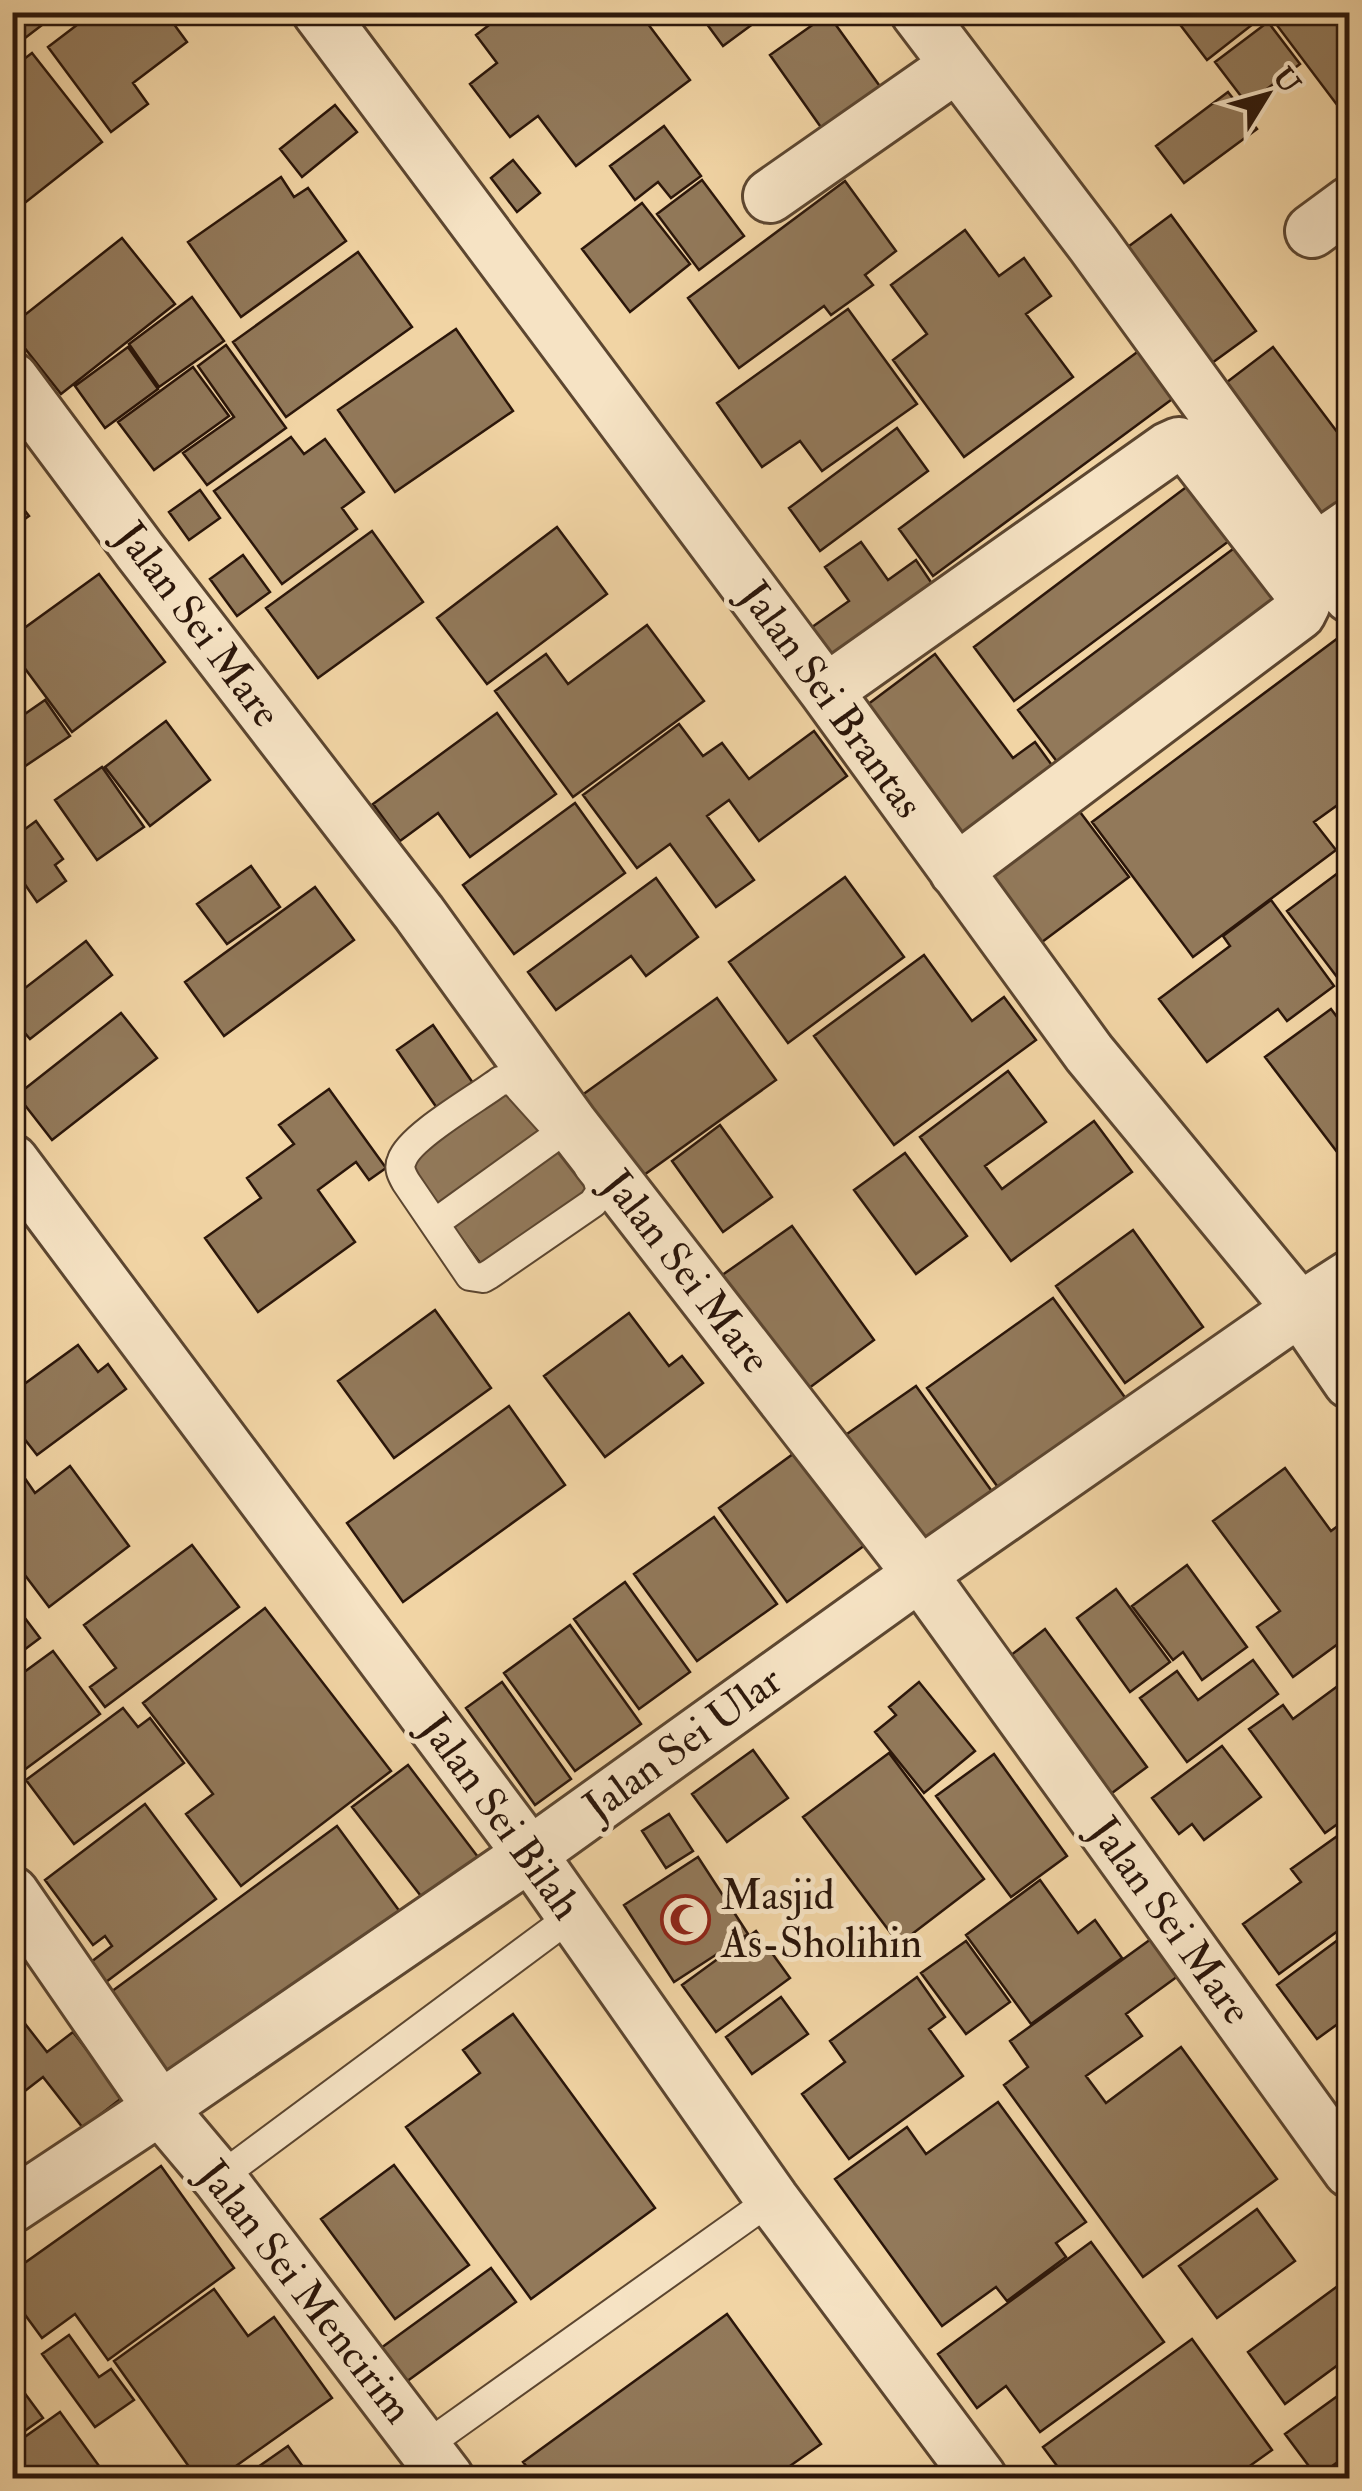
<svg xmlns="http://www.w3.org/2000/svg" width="1362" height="2491" font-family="'IM FELL Double Pica',serif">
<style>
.building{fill:#92795a;stroke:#2b160a;stroke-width:2.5}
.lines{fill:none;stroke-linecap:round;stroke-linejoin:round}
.service-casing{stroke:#5c4630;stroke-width:32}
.minor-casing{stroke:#5c4630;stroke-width:58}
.service{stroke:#f6e3c4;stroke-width:28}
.minor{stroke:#f6e3c4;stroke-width:52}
.labels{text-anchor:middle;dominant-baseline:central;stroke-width:10;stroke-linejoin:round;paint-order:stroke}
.street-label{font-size:42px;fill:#2b160a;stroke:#f6e3c4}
.poi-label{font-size:42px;fill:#2b160a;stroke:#f6e3c4;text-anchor:start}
</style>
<rect width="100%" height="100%" fill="#f1d4a4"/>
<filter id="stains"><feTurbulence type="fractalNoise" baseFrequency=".002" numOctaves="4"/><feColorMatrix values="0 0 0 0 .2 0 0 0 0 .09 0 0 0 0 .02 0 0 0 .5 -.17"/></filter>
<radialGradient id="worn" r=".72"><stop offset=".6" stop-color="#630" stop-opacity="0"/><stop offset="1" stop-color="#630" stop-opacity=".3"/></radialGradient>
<path class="building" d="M12,12H59L12,48Z
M94,12H165L187,42L133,83L148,104L111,132L48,47Z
M506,12H639L690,80L576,166L538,116L510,137L470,84L497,63L476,35Z
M698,12H769L723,46Z
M1173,12H1259L1262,17L1207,60L1172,14Z
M1267,12H1350V122Z
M828,14L884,92L825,133L770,55Z
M1268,22L1300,64L1247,104L1215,62Z
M32,53L102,142L12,213V68Z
M1228,92L1257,129L1184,183L1156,146Z
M335,105L357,132L302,177L280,149Z
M664,126L701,176L671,198L658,182L635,200L610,166Z
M513,160L540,193L517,212L491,178Z
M281,177L294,197L308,188L346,241L241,317L188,242Z
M702,180L744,236L699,270L657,214Z
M845,181L896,251L865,275L873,285L831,315L824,306L739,368L688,298Z
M642,203L690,264L630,312L582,249Z
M1171,215L1256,331L1201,371L1117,255Z
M965,230L999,276L1024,258L1051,296L1026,314L1073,377L964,457L893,360L927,334L891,285Z
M122,238L175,304L61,394L12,332V325Z
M358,252L412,327L286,417L233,342Z
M192,297L224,341L159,387L129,344Z
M848,309L917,404L822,471L800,441L762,467L717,403Z
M456,329L513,411L395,492L338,410Z
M226,345L286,428L207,485L183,453L234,417L198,366Z
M128,347L158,389L105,428L75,386Z
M1273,347L1350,449V495L1309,526L1210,395Z
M1140,350L1175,397L933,576L899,529Z
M193,367L229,416L154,470L118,422Z
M897,428L928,471L820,551L789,508Z
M291,437L304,454L325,439L364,492L342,508L357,529L282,584L214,491Z
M1193,482L1233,538L1014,701L974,647Z
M200,490L220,518L189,540L169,512Z
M12,494L29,516L12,528Z
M557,527L607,594L487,684L437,618Z
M372,531L423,602L318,678L266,608Z
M861,542L888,580L916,560L941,597L834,673L805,632L849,601L825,567Z
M1241,543L1280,596L1058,763L1018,710Z
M243,555L270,592L237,616L210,579Z
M99,574L165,662L72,732L12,651V637Z
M647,625L704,701L573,797L495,691L546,654L568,684Z
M1350,629V796L1314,822L1336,850L1193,957L1092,822Z
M935,654L1013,758L1035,742L1062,779L968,848L863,708Z
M45,700L70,736L12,775V723Z
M497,713L556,794L470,857L438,813L400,841L373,804Z
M166,721L210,780L150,826L105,767Z
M679,724L703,756L722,743L749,779L814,731L847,776L759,841L729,800L707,816L754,880L716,907L670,844L637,868L583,795Z
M102,767L144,827L97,860L55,800Z
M575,803L625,873L514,954L463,885Z
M1077,808L1129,877L1042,942L991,873Z
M36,821L63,859L55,865L66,881L37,902L24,883L12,892V829L17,835Z
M1350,864V979L1343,985L1287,911Z
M251,866L280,907L227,944L197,904Z
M845,877L904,957L788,1043L729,962Z
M656,878L698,937L646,976L631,956L556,1010L528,972Z
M315,887L354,940L224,1036L185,982Z
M1271,900L1334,986L1287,1021L1278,1009L1207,1062L1159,999L1230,946L1223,936Z
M86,941L112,975L30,1039L12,1018V998Z
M924,955L972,1021L1004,997L1036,1040L894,1145L814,1036Z
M717,998L776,1080L637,1180L578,1098Z
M1331,1009L1350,1034V1169L1265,1057Z
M121,1013L157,1058L52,1140L17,1095Z
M433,1025L475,1086L439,1111L397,1050Z
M1008,1071L1046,1122L985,1166L1002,1189L1094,1121L1132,1172L1011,1261L920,1137Z
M511,1085L547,1134L443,1211L407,1162Z
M329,1089L386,1168L369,1180L356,1162L318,1190L355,1242L258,1312L205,1238L261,1198L247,1178L294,1144L279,1125Z
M720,1125L772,1197L723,1232L672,1161Z
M558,1143L595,1192L487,1272L450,1223Z
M905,1153L967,1236L916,1274L854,1190Z
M792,1226L874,1340L801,1394L718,1278Z
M1133,1230L1203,1327L1125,1383L1056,1286Z
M1053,1298L1129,1403L1002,1493L927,1388Z
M435,1310L491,1388L394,1458L338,1381Z
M629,1313L669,1366L682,1356L703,1383L605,1457L544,1376Z
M78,1345L98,1372L108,1364L126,1389L37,1455L12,1423V1393Z
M916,1386L996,1497L925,1548L844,1436Z
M509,1406L565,1485L403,1602L347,1523Z
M808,1443L876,1537L787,1602L719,1508Z
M70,1466L129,1546L49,1607L12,1558V1486L24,1477L35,1493Z
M1285,1468L1331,1531L1350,1517V1635L1293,1677L1257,1627L1280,1611L1213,1521Z
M714,1517L777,1604L697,1661L634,1574Z
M192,1545L239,1607L105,1707L90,1687L116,1668L84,1625Z
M1187,1565L1247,1647L1202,1680L1183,1652L1173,1660L1132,1606Z
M625,1582L690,1672L639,1709L574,1619Z
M1116,1589L1170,1662L1130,1692L1077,1618Z
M12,1601L40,1638L12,1659Z
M265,1608L391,1771L241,1886L186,1814L213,1794L143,1703Z
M570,1625L641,1724L575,1771L504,1673Z
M1045,1629L1147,1767L1108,1796L1006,1659Z
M53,1651L100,1714L12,1779V1681Z
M1253,1660L1278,1694L1187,1762L1140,1698L1177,1671L1198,1700Z
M1350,1677V1815L1325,1833L1249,1729L1283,1705L1293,1719Z
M502,1682L571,1779L535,1805L466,1708Z
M919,1682L975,1751L924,1793L875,1732L896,1715L889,1707Z
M123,1708L138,1727L150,1718L184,1763L74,1844L26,1780Z
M1222,1746L1261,1797L1204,1840L1192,1824L1179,1834L1152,1798Z
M753,1750L788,1798L727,1842L692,1794Z
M889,1753L984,1879L899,1944L803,1817Z
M994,1754L1067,1856L1011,1897L936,1796Z
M408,1765L478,1857L424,1900L352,1807Z
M145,1804L216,1899L106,1982L91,1962L112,1946L105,1936L93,1945L45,1880Z
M669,1814L693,1851L666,1868L642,1831Z
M337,1826L406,1920L170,2094L100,2000Z
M1350,1827V1922L1279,1974L1243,1924L1301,1882L1291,1869Z
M698,1857L748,1934L674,1982L624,1905Z
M1040,1880L1078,1933L1095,1920L1122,1958L1031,2024L966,1935Z
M756,1931L790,1978L716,2032L682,1985Z
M1350,1931V2015L1317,2039L1277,1985Z
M1151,1939L1178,1976L1126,2014L1142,2036L1086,2076L1106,2103L1181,2047L1277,2179L1143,2277L1004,2085L1028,2067L1010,2041Z
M966,1941L1010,2002L966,2034L921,1973Z
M917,1977L945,2017L929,2029L963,2076L849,2159L802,2094L845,2062L830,2041Z
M781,1997L808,2034L752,2074L726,2037Z
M12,2007L47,2052L73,2032L123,2097L83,2128L43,2077L12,2101Z
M513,2014L655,2208L531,2299L406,2127L480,2073L463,2050Z
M998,2102L1086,2222L1056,2243L1066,2257L1007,2301L996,2287L942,2326L835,2179L907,2127L926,2154Z
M394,2165L469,2265L395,2319L321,2219Z
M161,2166L234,2268L108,2360L75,2314L42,2338L12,2297V2272Z
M1257,2209L1295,2261L1217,2318L1179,2266Z
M1091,2242L1164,2342L1040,2432L1006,2386L977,2408L938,2354Z
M491,2268L516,2302L406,2382L381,2348Z
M1350,2277V2356L1285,2404L1248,2352Z
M214,2289L248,2336L274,2317L332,2398L219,2478H197L114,2361Z
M727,2314L821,2444L773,2478H536L523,2462Z
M69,2335L99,2377L111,2369L134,2400L95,2427L42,2354Z
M1192,2339L1272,2450L1233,2478H1066L1043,2447Z
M12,2376L43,2418L12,2440Z
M1350,2387V2453L1317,2477L1285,2434Z
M60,2412L107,2477L105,2478H12V2446Z
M288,2446L311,2478H242Z"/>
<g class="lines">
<defs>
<path id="service" d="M435,1223L560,1133L515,1083L508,1080L500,1081C478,1098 410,1136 402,1160C398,1168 402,1175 406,1182L470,1276L483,1278L490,1274L593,1203L601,1191L597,1178L589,1168
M219,2178L573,1915
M424,2447L772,2199"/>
<path id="minor" d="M319,12L826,691L1089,1053L1300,1309L1350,1382
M917,12L1093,244L1315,550L1350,526
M770,196L956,66
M1312,231L1350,203
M12,379L140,551L419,913L571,1124L920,1574L1350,2171
M1315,550L1350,596
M826,691L1168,449L1179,444L1191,449L1303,594L1304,603L1299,613L956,871
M12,1161L530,1854L772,2199L980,2478
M12,1893L160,2108L219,2178L447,2478
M12,2206L160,2108L530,1854L920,1574L1300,1309L1350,1277"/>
</defs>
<use href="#service" class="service-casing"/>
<use href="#minor" class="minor-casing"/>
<use href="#service" class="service"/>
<use href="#minor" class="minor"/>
</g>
<defs>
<symbol id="mosque-ring" viewBox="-11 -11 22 22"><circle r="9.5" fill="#f6e3c4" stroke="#8f2418" stroke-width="1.5"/><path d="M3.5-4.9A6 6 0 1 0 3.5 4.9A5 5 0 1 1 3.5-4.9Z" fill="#8f2418"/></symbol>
</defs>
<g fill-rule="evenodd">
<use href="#mosque-ring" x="658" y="1892" width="55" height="55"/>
</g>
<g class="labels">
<g class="street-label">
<text transform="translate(198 625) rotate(53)">Jalan Sei Mare</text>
<text transform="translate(831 700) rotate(54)">Jalan Sei Brantas</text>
<text transform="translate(686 1272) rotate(52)">Jalan Sei Mare</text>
<text transform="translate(683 1744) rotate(-36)">Jalan Sei Ular</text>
<text transform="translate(500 1817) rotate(54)">Jalan Sei Bilah</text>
<text transform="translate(1170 1921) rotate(54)">Jalan Sei Mare</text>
<text transform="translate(305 2292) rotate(52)">Jalan Sei Mencirim</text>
</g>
<g class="poi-label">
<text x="721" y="1896">Masjid<tspan x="721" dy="48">As-Sholihin</tspan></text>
</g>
</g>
<rect width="1362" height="2491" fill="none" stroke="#f1d4a4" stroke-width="50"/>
<rect x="15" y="15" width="1332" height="2461" fill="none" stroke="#2b160a" stroke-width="5"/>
<rect x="25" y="25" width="1312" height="2441" fill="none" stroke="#2b160a" stroke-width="2.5"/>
<g transform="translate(1267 95) rotate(53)" stroke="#f6e3c4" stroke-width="8" paint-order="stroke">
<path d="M0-8L18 38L0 25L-18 38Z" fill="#2b160a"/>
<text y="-15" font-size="28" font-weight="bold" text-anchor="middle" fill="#2b160a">U</text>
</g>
<rect width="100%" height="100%" filter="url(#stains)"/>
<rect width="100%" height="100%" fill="url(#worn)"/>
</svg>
